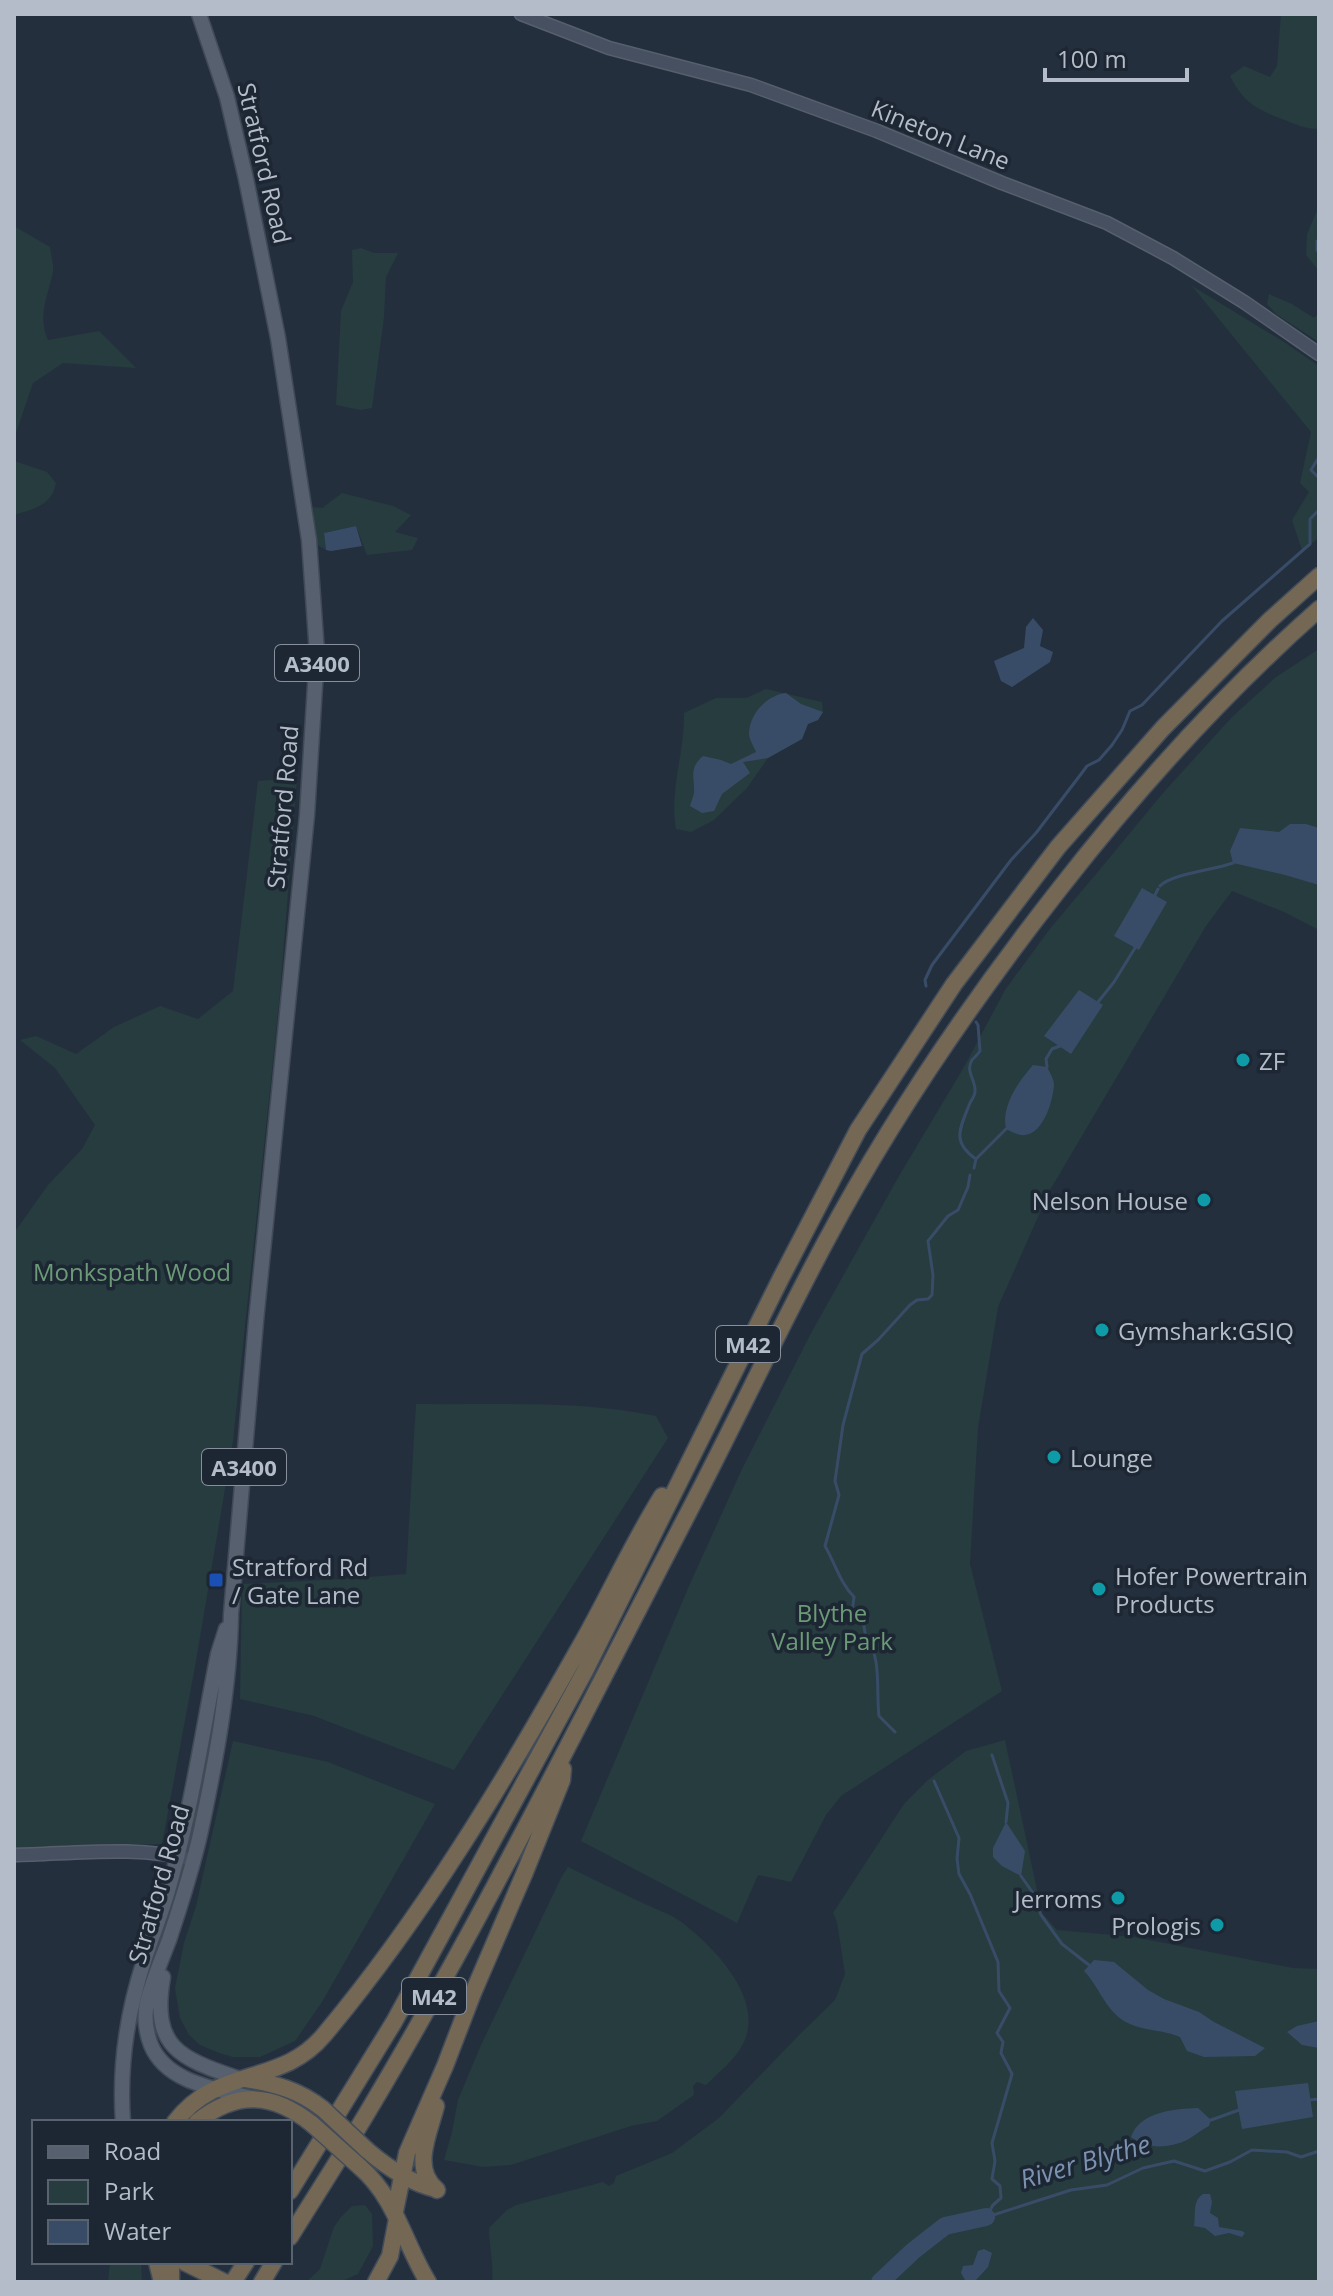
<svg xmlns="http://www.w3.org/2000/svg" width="1333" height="2296" font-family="'Open Sans',sans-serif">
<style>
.green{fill:#263c3f}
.water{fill:#394c67}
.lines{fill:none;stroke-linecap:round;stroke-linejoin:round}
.stream{stroke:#394c67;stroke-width:3}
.river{stroke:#394c67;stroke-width:18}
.secondary-casing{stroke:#565f6c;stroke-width:15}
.primary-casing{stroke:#414a57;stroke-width:17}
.highway-casing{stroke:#434c59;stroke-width:19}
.secondary{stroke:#465061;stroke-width:12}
.primary{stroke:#56606e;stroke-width:14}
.highway{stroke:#746855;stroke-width:16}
.highway-bridge-casing{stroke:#434c59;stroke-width:19;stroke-linecap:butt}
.highway-bridge{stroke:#746855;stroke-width:16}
.culture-dot{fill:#0f9aa8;stroke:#1d2633;stroke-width:3}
.transit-dot{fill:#1a4fb4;stroke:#1d2633;stroke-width:3}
.labels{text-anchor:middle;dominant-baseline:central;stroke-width:7;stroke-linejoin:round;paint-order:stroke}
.shield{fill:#1d2633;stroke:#878f9c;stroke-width:2}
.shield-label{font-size:22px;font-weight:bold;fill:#b4bcc9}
.street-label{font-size:24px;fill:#b4bcc9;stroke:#1d2633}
.poi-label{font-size:24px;fill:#b4bcc9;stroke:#1d2633;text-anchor:start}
.park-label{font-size:24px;fill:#6b9a76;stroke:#1d2633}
.water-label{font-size:26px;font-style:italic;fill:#7c92b1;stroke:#1d2633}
</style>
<rect width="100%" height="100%" fill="#242f3e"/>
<path class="green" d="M1281,14H1319V129C1305,129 1295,124 1282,119C1256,109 1243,102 1230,76L1244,66L1270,77L1277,66Z
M1319,206V271L1306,255L1307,234Z
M14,226L50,247C51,255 54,264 53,272C48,296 37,316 48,340L99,331L136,368L63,363L33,383L14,439Z
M361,248L374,253H398L386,277L384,317L372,408L360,410L336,405L341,311L353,282L352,250Z
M1192,286L1284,342L1319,366V538L1302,550L1292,520L1309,492L1300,483L1311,432Z
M1269,294L1292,304L1314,318L1319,313V342L1276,314L1267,304Z
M14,461L47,472L56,483C52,506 33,509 14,515Z
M342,493L393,506L411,515L395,532L418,538L412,550L367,555L356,526L324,533L326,550L316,544L313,507L322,508Z
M1319,649V930L1284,912L1232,891L1206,926L1050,1190L998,1307L978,1428L970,1564L1002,1691L841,1796L826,1815L791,1882L758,1875L737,1923L581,1841L689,1586L742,1469L810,1335L899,1176L964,1067L1005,990L1049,930L1106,862L1163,793L1232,717L1276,677Z
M766,689L822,702L823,712L818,720L808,724L802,739L768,758L747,788L714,820L691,832L676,829C669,790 685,752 684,713L716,698H746Z
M297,778L280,994L233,1441L196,1661L162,1844L14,1849V1233L48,1185L82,1149L95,1125L55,1068L20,1040L36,1036L76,1054L114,1027L160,1006L198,1019L233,991L258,781Z
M416,1404C493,1405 581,1400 656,1416L668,1438L454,1770L314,1716L240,1699L242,1584L344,1579L406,1574Z
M1005,1740L1042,1913L1057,1930L1134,1937L1293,1968L1319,1969V2282H492C494,2264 489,2247 489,2228L507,2210L516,2205L603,2182L609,2186L614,2183L616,2176L672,2153L719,2118L800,2034L835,2000L845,1974L837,1922L833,1913L904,1804L929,1779L966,1751Z
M233,1741L328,1762L435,1804L322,2002L295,2041L260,2057H233L219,2053L200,2045L189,2035L180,2018L175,1988L184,1943L196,1906Z
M568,1867C594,1880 620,1892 647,1905C658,1910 670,1914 680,1921C713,1946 766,1999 743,2044C735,2060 719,2072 706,2085L697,2082L693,2086L694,2095L657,2121L631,2126L511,2165L483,2167L444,2160L452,2132L458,2100L481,2045L561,1878Z
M365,2205L372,2214L373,2246L358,2274L340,2282H306L320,2269L334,2227L341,2217L352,2206Z
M110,2262H141L142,2282H108Z"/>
<path class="water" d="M356,526L362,546L331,551L326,550L324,533Z
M1033,618L1043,630L1040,646L1053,652L1050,662L1012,687L1001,681L994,661L1024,648L1026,627Z
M786,693L801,704L823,712L818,720L808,724L802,739L768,758L743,762L750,773L722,794L714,811L702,813L690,806C691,802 693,798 694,793C695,777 688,769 703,756L721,760L731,764L756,752C754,747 749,739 749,734C749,714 767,695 786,693Z
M1290,824H1306L1319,828V885L1285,875L1233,863L1230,851L1240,828L1279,832Z
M1142,888L1167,902L1139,950L1114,936Z
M1079,990L1103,1005L1071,1054L1044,1036Z
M1033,1065L1047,1067C1050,1073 1054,1079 1054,1085C1053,1100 1044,1133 1025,1135C1019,1136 1012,1132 1006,1129C1001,1106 1018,1082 1033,1065Z
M1006,1822L1025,1851L1021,1876L1002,1866L993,1857V1848Z
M1094,1960L1114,1962L1148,1990L1164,1999L1199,2012L1214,2022L1265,2048L1255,2056L1204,2057L1187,2051L1180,2037C1164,2030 1146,2031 1130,2024C1106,2014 1100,1987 1084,1971Z
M1319,2021V2048L1302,2045L1287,2032L1297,2026Z
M1308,2083L1313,2117L1242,2129L1235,2091Z
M1198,2108L1211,2120L1209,2126C1201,2130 1194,2136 1187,2140C1169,2148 1147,2150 1131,2137C1140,2111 1175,2109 1198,2108Z
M1203,2194H1210L1212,2202L1210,2213L1218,2218L1219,2227L1242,2231L1245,2233L1242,2237L1229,2233L1215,2236L1205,2228L1194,2226C1196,2215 1192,2201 1203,2194Z
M984,2249L992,2253L988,2267L976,2280H965L961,2273L963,2266L973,2265L978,2251Z"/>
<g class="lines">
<path class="stream" d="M1317,241V250L1319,253
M1319,457L1311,470L1319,478
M1160,886C1171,874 1214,870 1233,863
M1155,895L1158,889
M926,986L925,980L932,965L1011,860L1036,833L1078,778L1087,766L1099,760L1112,745L1122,730L1130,711L1142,705L1222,621L1310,544V519L1319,510
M1098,1002L1114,982L1135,948
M1047,1067L1046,1059L1052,1049L1060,1046
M976,1159L1006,1129
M974,1168L976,1159C951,1142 960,1128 970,1103C972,1099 975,1096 975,1091C976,1081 965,1071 972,1060C975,1057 978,1054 980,1051L978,1025L976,1022
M895,1732L879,1716C876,1694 882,1654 866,1639L864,1626L852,1612L854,1597C840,1583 835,1563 825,1546L839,1495L835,1481L843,1425L862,1354L878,1340L910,1305L917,1300L928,1299L932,1295L933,1275L928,1241L948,1216L958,1210L968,1187L970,1175
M992,1755L1008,1803L1006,1822
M934,1781L959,1838L957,1859L959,1874L970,1894L998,1962L999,1991L1010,2008L997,2033L1003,2042L1001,2053L1012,2074L992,2143L995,2161L992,2179L1000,2186L1001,2198L993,2205L986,2217
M1021,1876L1033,1893L1041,1915L1062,1944L1089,1965
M1310,2100L1319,2099
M1211,2120L1239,2110
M987,2217L1071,2190L1107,2185L1143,2168L1174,2161L1205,2171L1230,2162L1252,2150L1287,2152L1301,2157L1319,2151"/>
<path class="river" d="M880,2282L913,2251L945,2226L986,2217"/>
<defs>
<path id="secondary" d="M521,14L609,48L751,85L877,131L1002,183L1107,223L1173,258L1244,302L1319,354
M14,1855C72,1854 137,1845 193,1860"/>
<path id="primary" d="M199,14L227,97L246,179L278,338L309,540L317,653L307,815L256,1321L231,1614C230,1685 216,1760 201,1830C193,1867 181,1904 169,1940C161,1961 152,1982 147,2003C144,2017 146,2032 151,2045C167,2084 219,2089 255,2099
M163,1977C151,2049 180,2058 240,2079
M123,2122C119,2067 127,2013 144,1961C153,1934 164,1907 171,1880C192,1806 203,1729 218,1654L226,1629"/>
<path id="highway" d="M246,2079C276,2084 299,2090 323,2109
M436,2106C429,2134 411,2169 437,2190
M175,2122C218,2065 281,2087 324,2035C423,1917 505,1780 581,1645C609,1596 632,1544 662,1496
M197,2122C237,2090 273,2093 312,2124
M368,2151C388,2168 411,2183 436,2189
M360,2167C396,2198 404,2243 428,2282
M290,2191L394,2022L585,1671L781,1278L858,1130L954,984L1058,847L1163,728L1270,620L1319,576
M395,2211L407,2153L445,2066L473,1993L525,1872L562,1780L563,1769
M290,2237C316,2195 342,2155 367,2113C482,1921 581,1719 684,1521C732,1429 776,1335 825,1243C892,1117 973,999 1061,887C1139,787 1224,693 1319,609
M157,2262L162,2282
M184,2262L224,2282
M171,2282V2262
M233,2282L246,2262
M262,2282L274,2262
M376,2282L390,2256L397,2219"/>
</defs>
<use href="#secondary" class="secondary-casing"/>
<use href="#primary" class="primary-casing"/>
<use href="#highway" class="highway-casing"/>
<use href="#secondary" class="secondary"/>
<use href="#primary" class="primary"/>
<use href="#highway" class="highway"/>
<defs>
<path id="highway-bridge" d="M323,2109L368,2151
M312,2124L360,2167"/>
</defs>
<use href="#highway-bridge" class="highway-bridge-casing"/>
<use href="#highway-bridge" class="highway-bridge"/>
</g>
<g class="culture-dot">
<circle cx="1243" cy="1060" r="8"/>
<circle cx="1204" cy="1200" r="8"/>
<circle cx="1102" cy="1330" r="8"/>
<circle cx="1054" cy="1457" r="8"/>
<circle cx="1099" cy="1589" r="8"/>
<circle cx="1118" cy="1898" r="8"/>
<circle cx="1217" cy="1925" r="8"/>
</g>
<rect class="transit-dot" x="208" y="1572" width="16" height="16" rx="4"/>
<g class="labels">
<g class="shield">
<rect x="275" y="645" width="84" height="36" rx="6"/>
<rect x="716" y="1326" width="64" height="36" rx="6"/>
<rect x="202" y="1449" width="84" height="36" rx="6"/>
<rect x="402" y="1978" width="64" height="36" rx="6"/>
</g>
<g class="shield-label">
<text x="317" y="663">A3400</text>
<text x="748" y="1344">M42</text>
<text x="244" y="1467">A3400</text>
<text x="434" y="1996">M42</text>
</g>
<g class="street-label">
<text transform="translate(941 134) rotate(22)">Kineton Lane</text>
<text transform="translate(265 163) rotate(77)">Stratford Road</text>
<text transform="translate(282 807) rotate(-85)">Stratford Road</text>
<text transform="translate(158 1884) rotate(-74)">Stratford Road</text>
</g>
<g class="poi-label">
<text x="1259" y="1060">ZF</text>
<text x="1188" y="1200" text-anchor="end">Nelson House</text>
<text x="1118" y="1330">Gymshark:GSIQ</text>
<text x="1070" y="1457">Lounge</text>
<text x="232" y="1566">Stratford Rd<tspan x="232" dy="28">/ Gate Lane</tspan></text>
<text x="1115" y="1575">Hofer Powertrain<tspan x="1115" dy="28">Products</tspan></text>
<text x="1102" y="1898" text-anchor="end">Jerroms</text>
<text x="1201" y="1925" text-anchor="end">Prologis</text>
</g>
<g class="park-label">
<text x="132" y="1271">Monkspath Wood</text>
<text x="832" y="1612">Blythe<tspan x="832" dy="28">Valley Park</tspan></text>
</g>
<g class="water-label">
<text transform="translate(1085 2161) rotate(-16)">River Blythe</text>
</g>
</g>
<rect width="1333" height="2296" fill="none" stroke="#b4bcc9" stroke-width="32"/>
<rect x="32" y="2120" width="260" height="144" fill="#1d2633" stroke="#59626f" stroke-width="2"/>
<rect x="48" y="2146" width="40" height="12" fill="#56606e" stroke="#59626f" stroke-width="2"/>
<text x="104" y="2160" font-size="24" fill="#b4bcc9">Road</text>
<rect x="48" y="2180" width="40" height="24" fill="#263c3f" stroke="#59626f" stroke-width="2"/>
<text x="104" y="2200" font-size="24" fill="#b4bcc9">Park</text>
<rect x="48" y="2220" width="40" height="24" fill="#394c67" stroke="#59626f" stroke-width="2"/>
<text x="104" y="2240" font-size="24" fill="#b4bcc9">Water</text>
<path d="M1045 68v12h142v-12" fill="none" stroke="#b4bcc9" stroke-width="4"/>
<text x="1057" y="68" font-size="24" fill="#b4bcc9" stroke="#1d2633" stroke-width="6" paint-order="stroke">100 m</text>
</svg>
